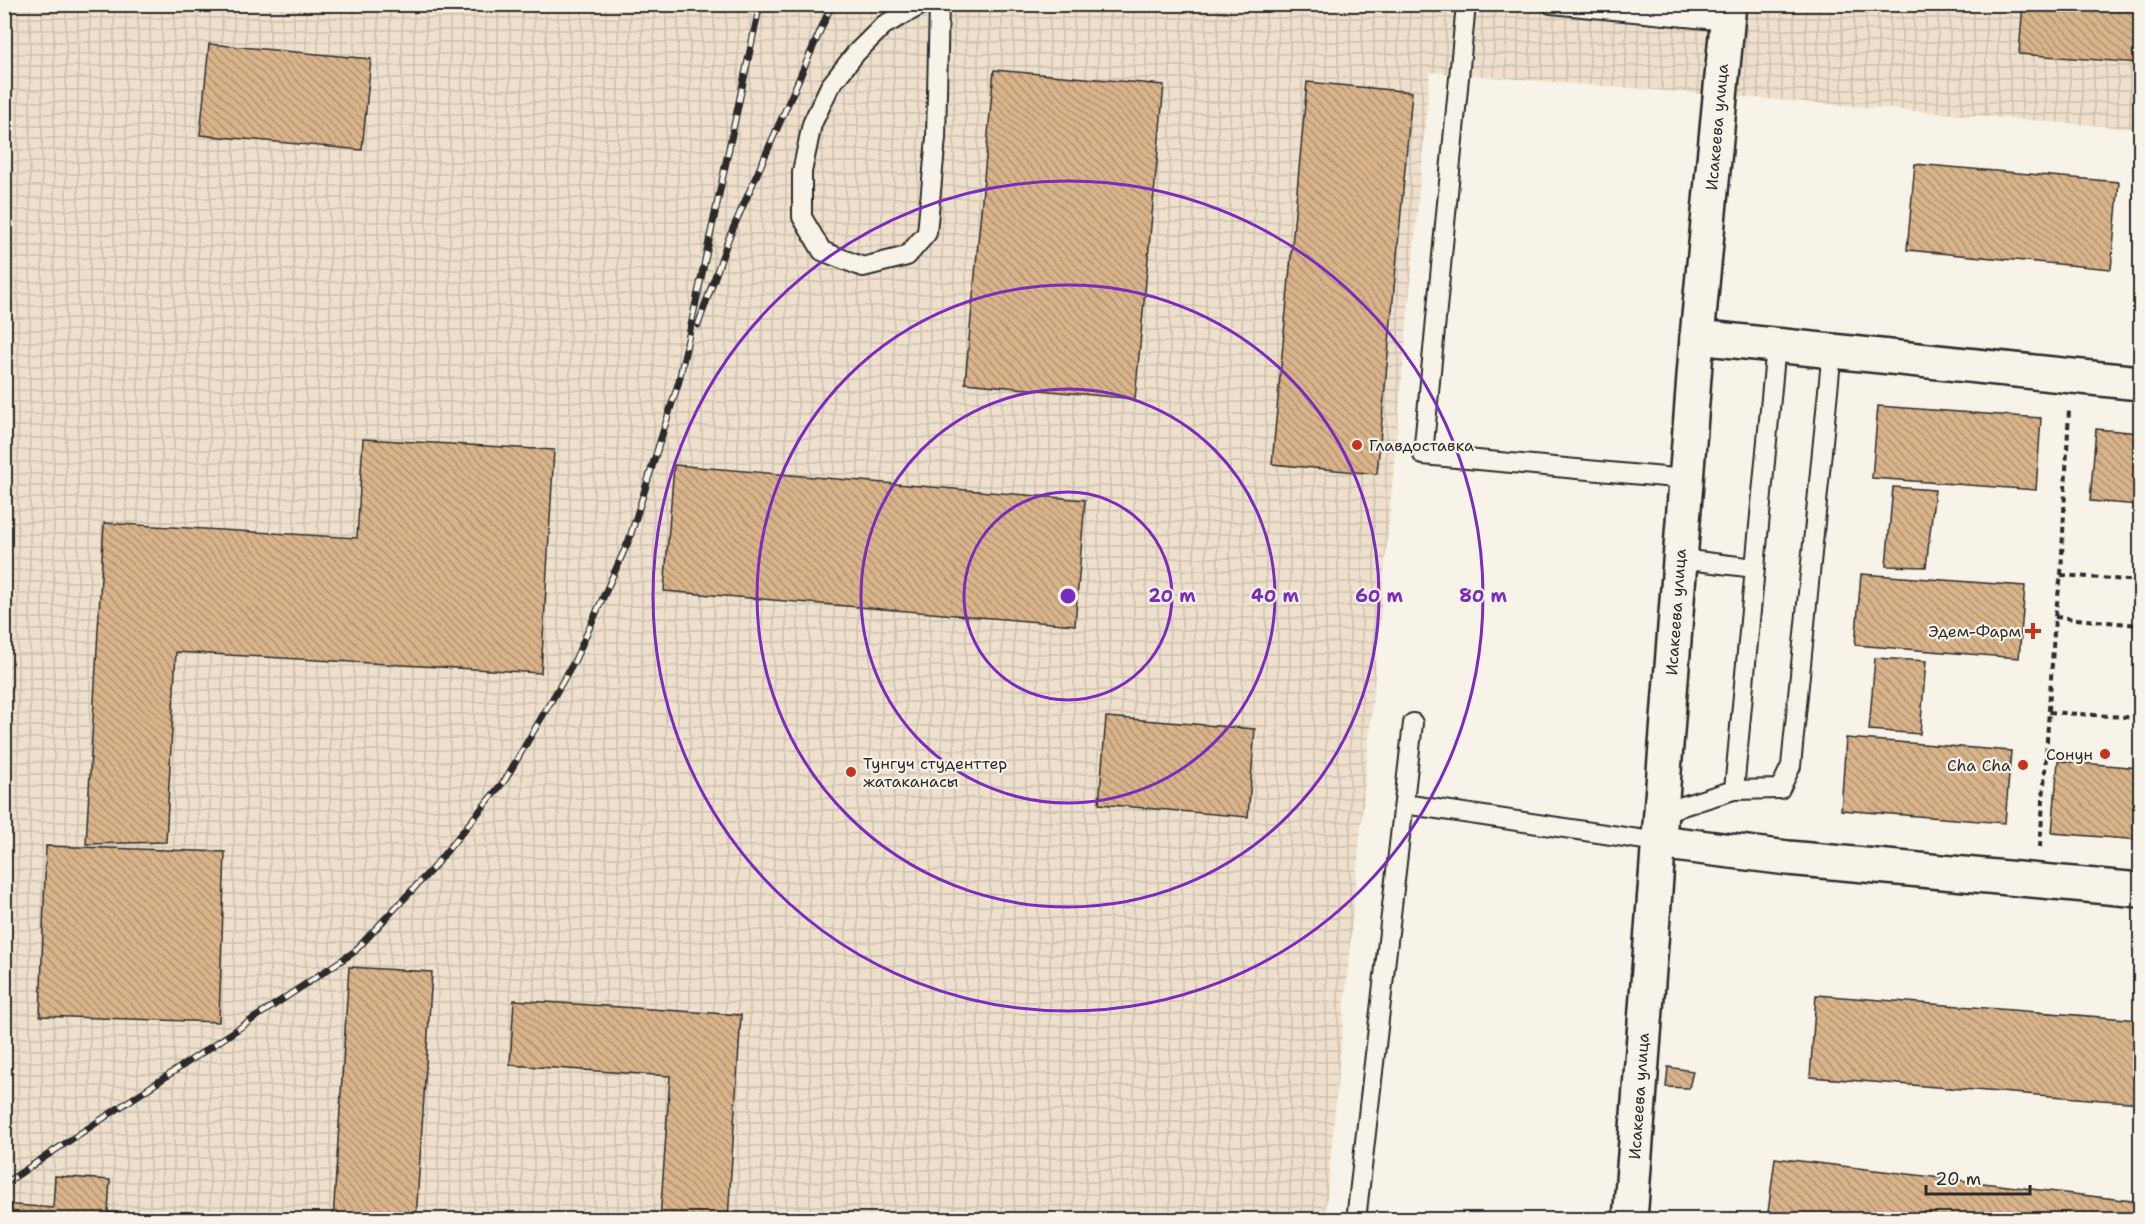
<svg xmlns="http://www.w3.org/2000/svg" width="2145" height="1224" font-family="'Shantell Sans',sans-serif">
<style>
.industrial{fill:url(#industrial-grid)}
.building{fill:url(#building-back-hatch);stroke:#2b2b2b;stroke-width:1.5}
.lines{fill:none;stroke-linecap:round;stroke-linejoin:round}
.lane-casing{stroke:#2b2b2b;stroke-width:22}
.street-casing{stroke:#2b2b2b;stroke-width:38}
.secondary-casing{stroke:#2b2b2b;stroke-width:38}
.path{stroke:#2b2b2b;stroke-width:4;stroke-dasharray:6 4.5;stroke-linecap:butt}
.lane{stroke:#f7f3e8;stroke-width:18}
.street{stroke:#f7f3e8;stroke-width:33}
.secondary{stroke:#f7f3e8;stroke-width:33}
.rail-casing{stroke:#2b2b2b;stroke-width:7}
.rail{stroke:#f7f3e8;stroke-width:4.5;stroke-dasharray:14;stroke-linecap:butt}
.ring{fill:none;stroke:#7b2cbf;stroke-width:3}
.poi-dot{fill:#c8321e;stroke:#f7f3e8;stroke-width:2}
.labels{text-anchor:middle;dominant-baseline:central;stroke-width:4.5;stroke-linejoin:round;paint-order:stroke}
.street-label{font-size:16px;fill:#2b2b2b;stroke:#f7f3e8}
.poi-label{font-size:16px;fill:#2b2b2b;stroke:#f7f3e8;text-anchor:end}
.centre{fill:#7b2cbf;stroke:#f7f3e8;stroke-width:3}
.ring-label{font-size:18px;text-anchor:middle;font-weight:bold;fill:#7b2cbf;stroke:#f7f3e8;stroke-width:4.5;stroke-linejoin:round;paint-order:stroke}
</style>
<defs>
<pattern id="industrial-grid" width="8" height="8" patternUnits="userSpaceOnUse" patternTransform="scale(1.5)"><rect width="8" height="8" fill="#eee0cc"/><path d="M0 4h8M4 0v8" fill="none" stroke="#ccc0af"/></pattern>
<pattern id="building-back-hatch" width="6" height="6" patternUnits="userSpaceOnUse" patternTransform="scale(1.5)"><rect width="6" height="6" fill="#d9b38a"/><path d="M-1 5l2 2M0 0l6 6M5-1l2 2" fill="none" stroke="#b09271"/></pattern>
</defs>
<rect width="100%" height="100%" fill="#f7f3e8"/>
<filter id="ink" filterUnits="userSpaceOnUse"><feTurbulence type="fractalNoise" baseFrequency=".0167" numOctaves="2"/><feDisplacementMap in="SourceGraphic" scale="12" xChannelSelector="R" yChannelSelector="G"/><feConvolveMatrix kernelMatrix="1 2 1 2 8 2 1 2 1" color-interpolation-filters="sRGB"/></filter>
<g filter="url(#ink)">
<path class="industrial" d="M5,5H2140V129L1430,72L1325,1219L5,1220Z"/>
<path class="building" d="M2023,4H2140V63L2019,54Z
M209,44L371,59L362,150L200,135Z
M994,70L1164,85L1135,399L965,383Z
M1307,82L1412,92L1377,474L1272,464Z
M1915,164L2119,182L2111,269L1907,250Z
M1878,406L2041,418L2036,490L1872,478Z
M2096,429L2140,433V505L2090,501Z
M363,439L554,450L541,673L176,652L166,842L86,844L104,523L357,538Z
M674,465L1085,500L1075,625L664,591Z
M1893,487L1935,490L1926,567L1886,566Z
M1861,574L2025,586L2019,658L1855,645Z
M1875,658L1926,661L1920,734L1869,730Z
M1106,717L1255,729L1248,817L1099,804Z
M1846,738L2011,751L2005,823L1841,810Z
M2058,761L2140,768V840L2052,833Z
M46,846L225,852L219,1022L40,1016Z
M349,967L432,972L416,1220H333Z
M1816,995L2140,1020V1103L1810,1077Z
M514,1000L741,1015L728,1220H660L670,1076L510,1065Z
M1668,1067L1693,1071L1689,1088L1666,1087Z
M1775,1158L2140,1202V1220H1767Z
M55,1176L110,1180L108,1212L181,1217V1220H4V1204L53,1208Z"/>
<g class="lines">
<defs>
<path id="lane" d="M923,4L884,25L856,53L830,86L812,124L802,172V217L822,251L863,267L907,256L927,233L936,138L939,4
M1466,4L1423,455L1686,479
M1551,4L1727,21
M1755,568L1776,345
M1734,790L1780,789L1791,766L1832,350
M1404,804L1658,842
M1660,813L1734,790L1755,568L1680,559
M1356,1220L1413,723"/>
<path id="street" d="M1697,337L2140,383
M1658,842L1788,858L2140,890"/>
<path id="secondary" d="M1630,1220L1697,337L1729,4"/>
</defs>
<use href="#lane" class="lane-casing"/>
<use href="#street" class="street-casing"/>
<use href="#secondary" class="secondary-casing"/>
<path class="path" d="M2061,575L2140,581
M2055,617L2140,625
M2049,712L2140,718
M2135,718L2140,671
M2040,847L2055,617L2061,575L2069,409"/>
<use href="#lane" class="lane"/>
<use href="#street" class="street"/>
<use href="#secondary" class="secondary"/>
<defs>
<path id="rail" d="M698,325L728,240L832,4
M4,1184L354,952L432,869L505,780L574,662L629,540L679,381L760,4"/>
</defs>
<use href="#rail" class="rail-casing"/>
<use href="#rail" class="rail"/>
</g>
</g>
<g class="ring">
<circle cx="1068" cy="596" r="104"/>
<circle cx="1068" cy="596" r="207"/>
<circle cx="1068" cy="596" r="311"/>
<circle cx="1068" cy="596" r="415"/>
</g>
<g class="poi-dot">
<circle cx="1357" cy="445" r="6"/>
<path d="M2030 622h6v6h6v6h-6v6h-6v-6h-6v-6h6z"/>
<circle cx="2105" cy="754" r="6"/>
<circle cx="2023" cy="765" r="6"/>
<circle cx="851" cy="772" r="6"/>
</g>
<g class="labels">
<g class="street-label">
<text transform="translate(1717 127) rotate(-85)">Исакеева улица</text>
<text transform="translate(1676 612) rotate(-86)">Исакеева улица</text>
<text transform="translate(1639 1096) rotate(-86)">Исакеева улица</text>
</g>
<g class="poi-label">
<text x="1369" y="445" text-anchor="start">Главдоставка</text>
<text x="2021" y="631">Эдем-Фарм</text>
<text x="2093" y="754">Сонун</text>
<text x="863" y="763" text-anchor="start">Тунгуч студенттер<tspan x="863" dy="18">жатаканасы</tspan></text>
<text x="2011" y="765">Cha Cha</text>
</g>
</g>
<circle cx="1068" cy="596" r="9" class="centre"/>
<g class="ring-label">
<text x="1172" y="602">20 m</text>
<text x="1275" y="602">40 m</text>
<text x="1379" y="602">60 m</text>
<text x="1483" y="602">80 m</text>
</g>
<rect width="2145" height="1224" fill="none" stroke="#f7f3e8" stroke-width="24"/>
<rect x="12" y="12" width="2121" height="1200" fill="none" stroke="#2b2b2b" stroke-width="2" filter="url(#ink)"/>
<path d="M1926 1185v9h104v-9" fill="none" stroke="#2b2b2b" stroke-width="3"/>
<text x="1935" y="1185" font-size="18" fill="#2b2b2b" stroke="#f7f3e8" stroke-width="4.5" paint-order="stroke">20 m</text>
</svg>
